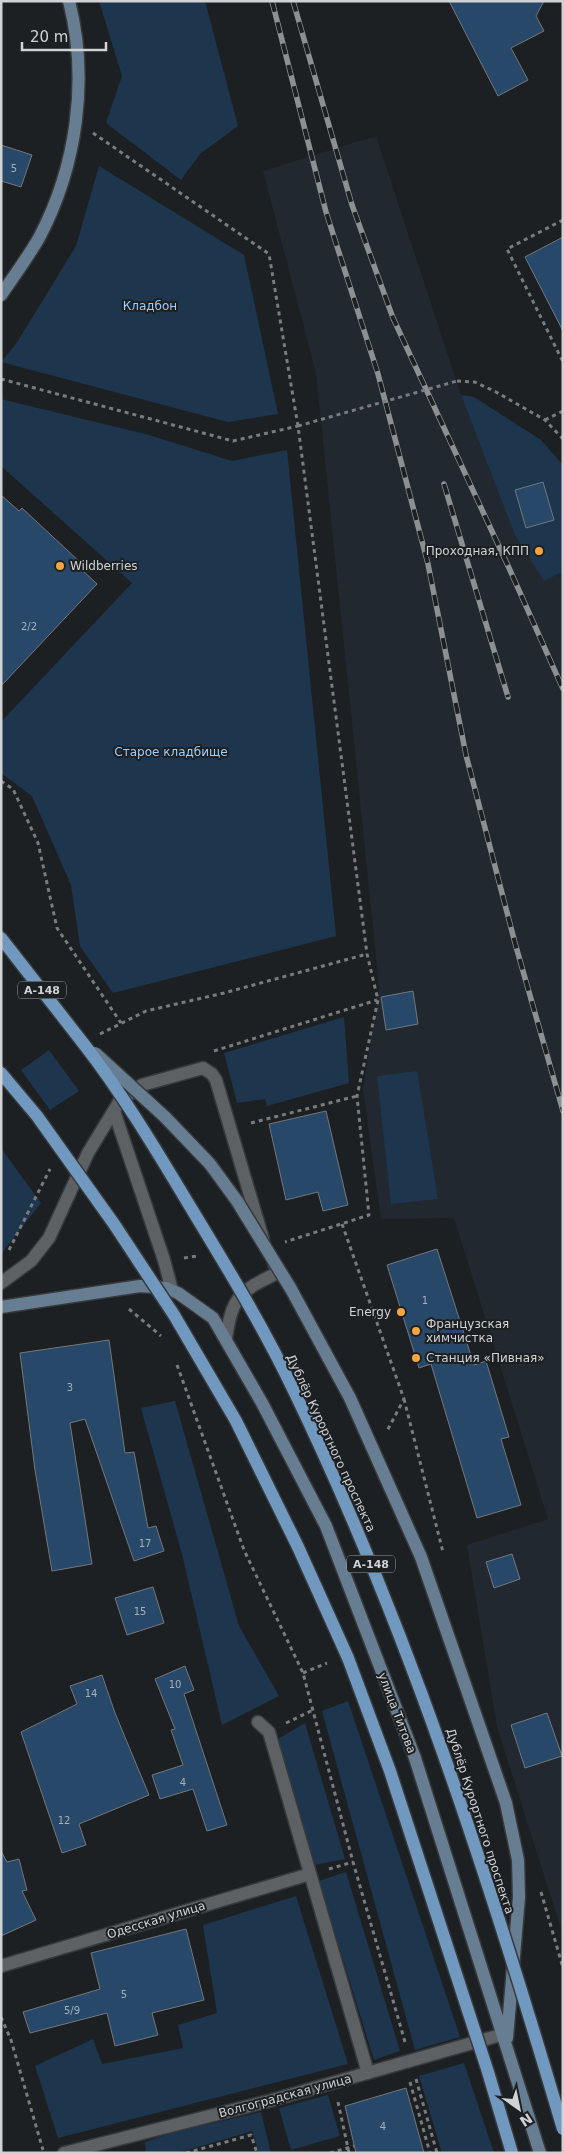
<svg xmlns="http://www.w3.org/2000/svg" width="564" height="2154" font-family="'DejaVu Sans',sans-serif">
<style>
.built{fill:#212830}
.green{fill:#1d354d}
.building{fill:#274868;stroke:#73777a}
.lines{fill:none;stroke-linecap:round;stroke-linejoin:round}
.lane-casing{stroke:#373a3c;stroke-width:15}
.street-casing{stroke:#373a3c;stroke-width:15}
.secondary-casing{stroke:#373a3c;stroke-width:15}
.primary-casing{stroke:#373a3c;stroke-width:15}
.path{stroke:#797b7e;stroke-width:3;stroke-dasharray:4 4;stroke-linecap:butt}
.lane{stroke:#5d6164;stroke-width:12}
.street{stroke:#5d6164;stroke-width:12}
.secondary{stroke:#677d91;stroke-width:12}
.primary{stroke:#7198bf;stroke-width:12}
.rail-casing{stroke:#8d9092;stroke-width:5.5}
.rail{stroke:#1d2023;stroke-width:4;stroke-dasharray:11;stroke-linecap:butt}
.secondary-bridge-casing{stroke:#373a3c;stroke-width:15;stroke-linecap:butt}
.primary-bridge-casing{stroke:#373a3c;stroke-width:15;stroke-linecap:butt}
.path-bridge{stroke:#797b7e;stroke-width:3;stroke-dasharray:4 4;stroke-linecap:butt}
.secondary-bridge{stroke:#677d91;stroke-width:12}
.primary-bridge{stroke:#7198bf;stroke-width:12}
.poi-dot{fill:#f2a541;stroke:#1d2023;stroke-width:2}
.labels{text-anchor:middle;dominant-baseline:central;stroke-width:4;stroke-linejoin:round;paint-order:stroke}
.number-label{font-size:10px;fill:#a6b0b9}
.shield{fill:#1d2023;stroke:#9a9d9f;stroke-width:1}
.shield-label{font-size:11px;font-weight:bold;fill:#d0d2d4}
.park-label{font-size:12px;fill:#a1cdf9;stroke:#1d2023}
.poi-label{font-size:12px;fill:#d0d2d4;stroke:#1d2023;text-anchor:start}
.street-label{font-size:12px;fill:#d0d2d4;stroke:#1d2023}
</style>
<rect width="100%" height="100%" fill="#1d2023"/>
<path class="built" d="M376,136L465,407L544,581L563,572V1935L497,1727L467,1545L548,1519L454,1218L381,1219L363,1089L379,990L376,956L316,373L263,171Z"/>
<path class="green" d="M99,1H205L238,126L200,154L181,180L106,123L122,76Z
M99,166L244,255L278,414L228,422L1,362L16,344L76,246Z
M461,395L474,397L541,440L563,465V572L544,581L515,535Z
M1,399L149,435L232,461L287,450L336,936L113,993L80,946L71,885L32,796L1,773V722L132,583L1,466Z
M344,1017L349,1083L267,1106L265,1099L237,1103L224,1053Z
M49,1050L79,1091L50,1110L21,1070Z
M417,1071L438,1199L391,1204L377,1076Z
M1,1148L41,1203L1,1254Z
M175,1401L239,1626L279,1696L222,1725L183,1558L141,1408Z
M348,1701L460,2037L415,2050L322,1711Z
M305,1723L345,1859L315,1865L278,1739Z
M346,1872L400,2051L374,2060L319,1881Z
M296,1896L348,2064L58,2138L35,2066L93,2039L102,2064L183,2048L178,2025L217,2013L203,1925Z
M464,2063L494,2153H442L419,2076Z
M328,2095L340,2136L291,2150L279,2108Z
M261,2112L271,2153H259L252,2131L178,2153H146L145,2142L174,2132Z"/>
<path class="building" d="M449,1H544L536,16L544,31L511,48L528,80L498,96Z
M1,145L32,155L21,187L1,181Z
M563,237V331L525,257Z
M543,482L554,520L526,528L515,490Z
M1,495L19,511L22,508L82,564L79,567L97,584L1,686Z
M413,991L418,1024L386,1030L381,997Z
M326,1111L348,1205L323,1211L318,1192L286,1200L269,1124Z
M437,1249L474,1365L486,1361L509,1437L501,1439L521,1505L477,1518L431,1364L419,1368L387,1265Z
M109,1340L125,1453L134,1452L148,1528L156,1526L164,1551L134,1561L85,1419L70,1423L92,1564L52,1571L35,1470L20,1353Z
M512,1554L520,1579L494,1588L486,1562Z
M153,1587L164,1623L127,1635L115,1598Z
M185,1666L194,1690L184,1694L227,1825L207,1831L193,1789L160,1799L152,1775L183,1765L171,1730L175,1729L155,1679Z
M102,1675L115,1713L149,1795L79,1824L86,1845L62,1853L21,1732L77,1704L70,1686Z
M547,1713L562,1756L525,1768L511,1725Z
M1,1851L7,1862L19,1859L27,1890L22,1891L36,1920L1,1936Z
M186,1929L204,2000L152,2013L158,2035L115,2046L107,2013L30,2033L23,2012L100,1989L91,1953Z
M406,2088L424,2153H356L345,2106Z"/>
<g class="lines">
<defs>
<path id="lane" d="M114,1111L164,1260L172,1290
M1,1283L31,1261L49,1238L88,1153L119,1102L142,1085L203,1068L212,1074L216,1080L263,1239
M226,1339C232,1295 241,1291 279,1272L274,1264"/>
<path id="street" d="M258,1722L269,1732L368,2073
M1,1966L310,1874
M64,2153L269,2101L504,2034"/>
<path id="secondary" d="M1,295C14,276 28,257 39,238C77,166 89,79 69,1
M1,1307L140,1286L166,1288L178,1293L213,1318L262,1403L326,1526L415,1758L540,2153
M421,1557L506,1803L518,1860L519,1897L507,2038"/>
<path id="primary" d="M1,938L83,1043
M1,1073L37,1116"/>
</defs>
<use href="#lane" class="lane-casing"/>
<use href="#street" class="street-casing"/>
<use href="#secondary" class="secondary-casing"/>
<use href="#primary" class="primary-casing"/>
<path class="path" d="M93,133L269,254L298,426L367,954L378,1000L357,1096L369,1215L285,1242
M563,220L507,249L563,362
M1,379L233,441L298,426
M457,381L475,382L496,392L545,420L563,439
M545,420L563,411
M1,781L13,789L38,843L57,928L121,1023
M100,1034L146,1011L224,993L367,954
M214,1051L377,1000
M251,1123L357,1096
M342,1224L404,1399L387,1431
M9,1250L50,1169
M184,1258L197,1256
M129,1309L161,1336
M177,1365L244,1550L303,1673L353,1862L405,2042
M404,1399L443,1552
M303,1673L327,1663
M286,1723L313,1710
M329,1869L353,1862
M541,1892L563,1968
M1,2017L11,2040L43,2150
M416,2079L437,2153
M410,2082L430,2153
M338,2102L349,2153
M186,2153L251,2135L257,2153
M330,2153L354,2146"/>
<use href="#lane" class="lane"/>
<use href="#street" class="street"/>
<use href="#secondary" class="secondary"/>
<use href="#primary" class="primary"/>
<defs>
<path id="rail" d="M272,1L326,212L378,374L428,564L466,755L515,943L563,1111
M293,1L352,205L393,318L509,568L563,689
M444,484L508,697"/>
</defs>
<use href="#rail" class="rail-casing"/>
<use href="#rail" class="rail"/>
<defs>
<path id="secondary-bridge" d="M95,1053L165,1117L210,1164L237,1201L291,1289L350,1398L421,1557"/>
<path id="primary-bridge" d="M83,1043C122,1093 155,1148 188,1203C225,1264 263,1326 294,1391C408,1627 489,1878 563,2129
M37,1116L114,1224L174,1315L236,1421L298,1547L348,1658L390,1771L488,2072L512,2153"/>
</defs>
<use href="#secondary-bridge" class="secondary-bridge-casing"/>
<use href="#primary-bridge" class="primary-bridge-casing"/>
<path class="path-bridge" d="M298,426L457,381"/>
<use href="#secondary-bridge" class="secondary-bridge"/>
<use href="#primary-bridge" class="primary-bridge"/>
</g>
<g class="poi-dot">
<circle cx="539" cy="551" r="5"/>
<circle cx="60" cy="566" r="5"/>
<circle cx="401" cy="1312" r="5"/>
<circle cx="416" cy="1331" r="5"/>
<circle cx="416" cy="1358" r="5"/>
</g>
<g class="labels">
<g class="number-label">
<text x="14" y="168">5</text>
<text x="29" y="626">2/2</text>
<text x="425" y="1300">1</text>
<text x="70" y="1387">3</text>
<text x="145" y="1543">17</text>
<text x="140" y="1611">15</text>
<text x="175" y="1684">10</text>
<text x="91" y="1693">14</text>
<text x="183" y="1782">4</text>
<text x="64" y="1820">12</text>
<text x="124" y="1994">5</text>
<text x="72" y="2010">5/9</text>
<text x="383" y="2126">4</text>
</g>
<g class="shield">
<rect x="18" y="981.5" width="48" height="17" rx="4"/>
<rect x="347" y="1555.5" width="48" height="17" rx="4"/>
</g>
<g class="shield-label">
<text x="42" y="990">А-148</text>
<text x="371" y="1564">А-148</text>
</g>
<g class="park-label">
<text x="150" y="306">Кладбон</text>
<text x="171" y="752">Старое кладбище</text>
</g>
<g class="poi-label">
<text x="529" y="551" text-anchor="end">Проходная, КПП</text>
<text x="70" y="566">Wildberries</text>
<text x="391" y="1312" text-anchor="end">Energy</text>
<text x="426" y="1324">Французская<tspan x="426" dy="14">химчистка</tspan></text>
<text x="426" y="1358">Станция «Пивная»</text>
</g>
<g class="street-label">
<text transform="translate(331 1443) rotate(65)">Дублёр Курортного проспекта</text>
<text transform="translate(397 1713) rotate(69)">улица Титова</text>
<text transform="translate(480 1821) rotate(72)">Дублёр Курортного проспекта</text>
<text transform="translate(156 1920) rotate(-17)">Одесская улица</text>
<text transform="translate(285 2096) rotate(-15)">Волгоградская улица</text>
</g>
</g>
<rect width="564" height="2154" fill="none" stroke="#d0d2d4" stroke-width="5"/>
<g transform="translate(519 2109) rotate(147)" stroke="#1d2023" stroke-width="4" paint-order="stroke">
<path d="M0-4L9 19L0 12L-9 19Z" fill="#d0d2d4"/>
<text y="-8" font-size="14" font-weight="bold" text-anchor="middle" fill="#d0d2d4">N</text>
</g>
<path d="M22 42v8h84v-8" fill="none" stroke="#d0d2d4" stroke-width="2.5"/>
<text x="30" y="42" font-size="15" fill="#d0d2d4" stroke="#1d2023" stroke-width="4" paint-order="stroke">20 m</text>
</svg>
